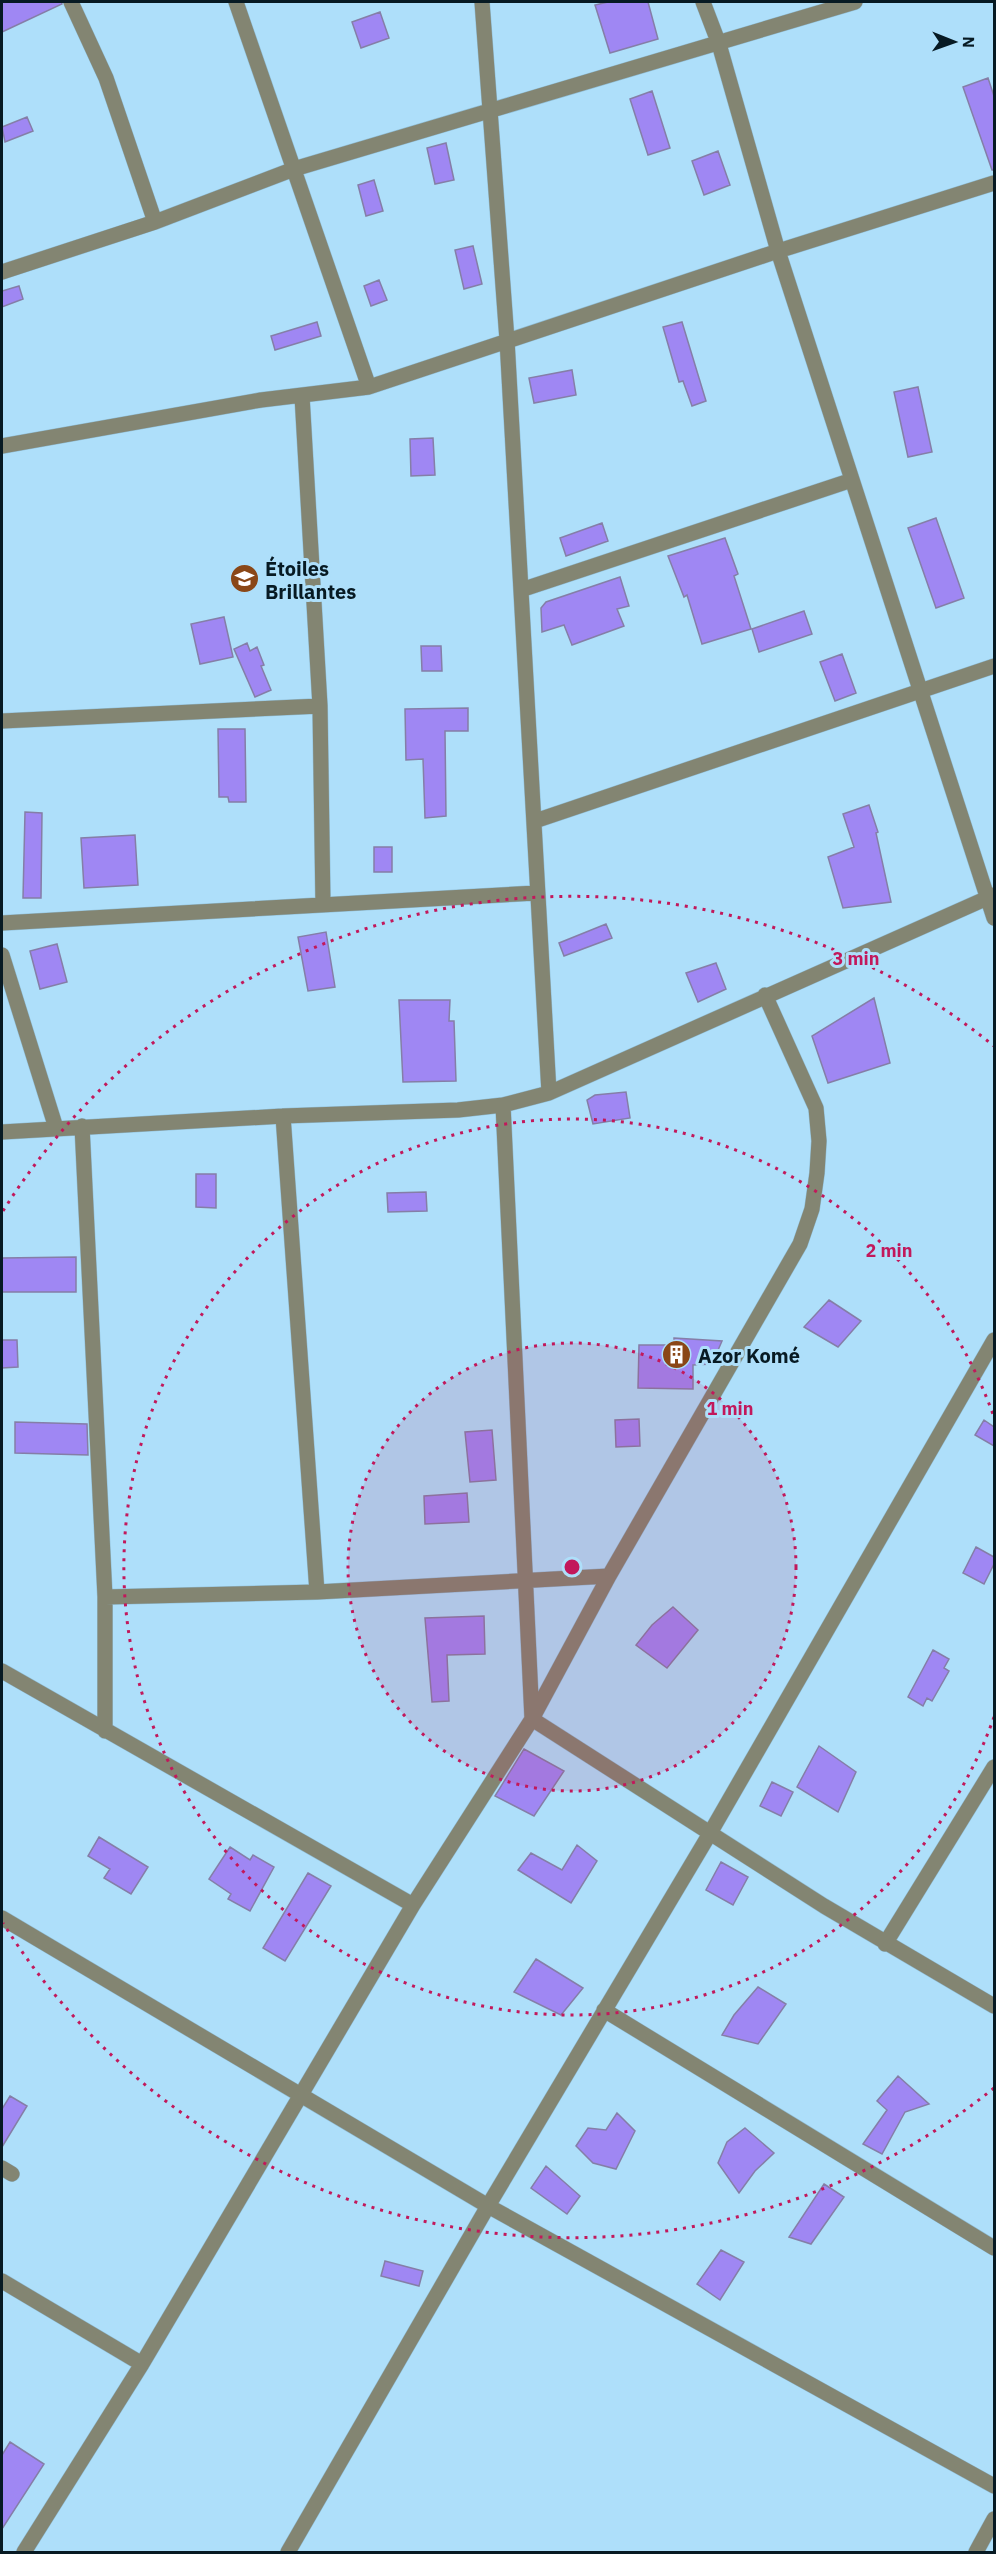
<svg xmlns="http://www.w3.org/2000/svg" width="996" height="2554" font-family="'IBM Plex Sans',sans-serif">
<style>
.building{fill:#9f87f3;stroke:#857ea7;stroke-width:1.5}
.lines{fill:none;stroke-linecap:round;stroke-linejoin:round}
.minor-casing{stroke:#90bcd3;stroke-width:16}
.minor{stroke:#838572;stroke-width:15}
.ring{fill:none;stroke:#c2185b;stroke-width:3;stroke-dasharray:3 6}
.labels{text-anchor:middle;dominant-baseline:central;stroke-width:6;stroke-linejoin:round;paint-order:stroke}
.poi-label{font-size:20px;font-weight:bold;fill:#071a23;stroke:#aedffa;text-anchor:start}
.centre{fill:#c2185b;stroke:#aedffa;stroke-width:3}
.ring-label{font-size:18px;text-anchor:middle;font-weight:bold;fill:#c2185b;stroke:#aedffa;stroke-width:6;stroke-linejoin:round;paint-order:stroke}
</style>
<rect width="100%" height="100%" fill="#aedffa"/>
<path class="building" d="M2,2H61L62,4L2,32Z
M608,2H648L658,39L610,53L595,5Z
M380,12L389,38L361,48L352,22Z
M988,78L994,96V170H992L963,87Z
M652,91L670,148L648,155L630,99Z
M27,117L33,131L5,142L2,127Z
M446,143L454,180L435,184L427,148Z
M718,151L730,185L704,195L692,161Z
M374,180L383,211L366,216L358,185Z
M473,246L482,284L464,289L455,250Z
M379,280L387,300L371,306L364,286Z
M19,286L23,299L2,307V291Z
M317,322L321,336L275,350L271,336Z
M682,322L706,401L692,406L683,381L679,382L663,327Z
M572,370L576,395L534,403L529,378Z
M918,387L932,452L908,457L894,392Z
M433,438L435,475L411,476L410,439Z
M936,518L964,598L936,608L908,528Z
M602,523L608,541L566,556L560,538Z
M725,538L738,574L734,576L751,629L702,644L687,595L684,597L668,556Z
M620,577L629,606L617,609L624,626L572,645L564,625L542,632L541,608L546,602Z
M804,611L812,634L759,652L752,629Z
M224,617L233,657L200,664L191,624Z
M247,643L250,651L257,647L264,665L261,666L271,690L255,697L234,649Z
M421,646H441L442,671H422Z
M842,654L856,693L835,701L820,662Z
M468,708V731H445L446,816L425,818L423,759L406,760L405,709Z
M218,729H245L246,802H229L228,797H219Z
M869,805L878,832L876,833L891,902L843,908L828,857L854,847L843,814Z
M25,812L42,813L41,898H23Z
M135,835L138,885L84,888L81,838Z
M374,847H392V872H374Z
M606,924L612,938L564,956L559,943Z
M326,932L335,987L308,991L298,937Z
M57,944L67,982L40,989L30,951Z
M716,963L726,989L698,1002L686,973Z
M874,998L890,1063L828,1083L812,1036Z
M399,1000H450L449,1021H454L456,1081L403,1082Z
M626,1092L630,1118L593,1124L587,1100L595,1095Z
M196,1174H216V1208L196,1207Z
M426,1192L427,1211L388,1212L387,1193Z
M76,1257V1292H2V1258Z
M829,1300L861,1321L838,1347L804,1327Z
M674,1338L722,1341L712,1364L693,1365V1389L638,1388L639,1345H674Z
M2,1340H17L18,1367L2,1368Z
M639,1419L640,1446L616,1447L615,1420Z
M984,1420L994,1427V1446L975,1435Z
M15,1422L87,1424L88,1455L15,1453Z
M492,1430L496,1480L470,1482L465,1432Z
M467,1493L469,1522L425,1524L424,1496Z
M976,1547L994,1557V1564L984,1584L963,1573Z
M673,1607L698,1630L667,1668L636,1645L652,1625Z
M484,1616L485,1654L447,1655L449,1701L432,1702L425,1618Z
M933,1650L949,1659L944,1668L949,1671L932,1701L927,1698L923,1706L908,1697Z
M819,1746L856,1772L838,1812L797,1787Z
M524,1749L564,1771L534,1816L495,1796Z
M772,1782L793,1792L781,1816L760,1806Z
M99,1837L148,1867L131,1894L104,1878L110,1869L88,1856Z
M577,1845L597,1861L571,1903L518,1870L531,1853L562,1870Z
M230,1847L250,1860L253,1855L274,1867L250,1911L228,1899L231,1894L209,1879Z
M721,1862L748,1877L733,1905L706,1890Z
M308,1873L331,1886L285,1961L263,1948Z
M536,1959L583,1988L561,2015L514,1992Z
M758,1987L786,2004L758,2044L722,2035L734,2015Z
M898,2076L929,2104L905,2112L882,2154L863,2144L887,2110L877,2101Z
M10,2096L27,2106L2,2147V2109Z
M617,2113L635,2131L616,2169L593,2163L576,2146L588,2128L606,2130Z
M745,2128L774,2153L755,2171L739,2193L718,2163L727,2142Z
M546,2166L580,2196L567,2214L531,2188Z
M824,2184L844,2197L811,2244L789,2237Z
M721,2250L744,2262L720,2300L697,2284Z
M385,2261L423,2271L419,2286L381,2276Z
M10,2442L44,2464L2,2529V2455Z"/>
<g class="lines">
<defs>
<path id="minor" d="M71,2L106,78L155,222
M236,2L369,387
M482,2L507,340L549,1093
M703,2L719,44L778,251L994,918
M2,272L155,222L294,169L855,2
M302,396L320,706L323,905
M2,446L261,400L369,387L778,251L994,183
M521,590L852,480
M2,721L320,706
M535,821L994,666
M2,923L536,893
M2,955L56,1128
M503,1105L532,1719L824,1906L994,2006
M283,1116L317,1592
M82,1126L105,1597V1731
M2,1132L283,1116L458,1110L503,1105L549,1093L994,895
M105,1597L317,1592L609,1576
M2,1671L413,1905
M2,1918L488,2206L994,2486
M885,1944L994,1767
M604,2010L994,2248
M2,2168L12,2174
M2,2281L142,2364
M24,2552L142,2364L413,1905L532,1719L609,1576L800,1244L812,1209L817,1173L819,1141L816,1108L765,995
M288,2552L488,2206L709,1835L994,1340
M976,2552L994,2519"/>
</defs>
<use href="#minor" class="minor-casing"/>
<use href="#minor" class="minor"/>
</g>
<circle cx="572" cy="1567" r="224" fill="#c2185b" fill-opacity=".12"/>
<g class="ring">
<circle cx="572" cy="1567" r="224"/>
<path d="M994 1717A448 448 0 1 1 994 1417"/>
<path d="M994 2088A671 671 0 0 1 3 1923M3 1211A671 671 0 0 1 994 1046"/>
</g>
<defs>
<symbol id="school-disc" viewBox="-11 -11 22 22"><circle r="9.5" fill="#8a4717" stroke="#aedffa"/><path d="M0-5L7-2L0 1L-7-2ZM-4 1L0 2.5L4 1V4Q0 6-4 4Z" fill="#fff"/></symbol>
<symbol id="building-disc" viewBox="-11 -11 22 22"><circle r="9.5" fill="#8a4717" stroke="#aedffa"/><path d="M-4-6H4V6H1V3H-1V6H-4ZM-2.5-4.3h1.7v1.8h-1.7ZM.8-4.3h1.7v1.8H.8ZM-2.5-1h1.7V.8h-1.7ZM.8-1h1.7V.8H.8Z" fill="#fff"/></symbol>
</defs>
<g fill-rule="evenodd">
<use href="#school-disc" x="228" y="562" width="33" height="33"/>
<use href="#building-disc" x="660" y="1338" width="33" height="33"/>
</g>
<g class="labels">
<g class="poi-label">
<text x="265" y="568">Étoiles<tspan x="265" dy="23">Brillantes</tspan></text>
<text x="698" y="1355">Azor Komé</text>
</g>
</g>
<circle cx="572" cy="1567" r="9" class="centre"/>
<g class="ring-label">
<text x="856" y="965">3 min</text>
<text x="889" y="1257">2 min</text>
<text x="730" y="1415">1 min</text>
</g>
<rect width="996" height="2554" fill="none" stroke="#071a23" stroke-width="6"/>
<g transform="translate(954 42) rotate(91)" stroke="#aedffa" stroke-width="4.5" paint-order="stroke">
<path d="M0-4.5L10 22L0 15L-10 22Z" fill="#071a23"/>
<text y="-9" font-size="16" font-weight="bold" text-anchor="middle" fill="#071a23">N</text>
</g>
</svg>
